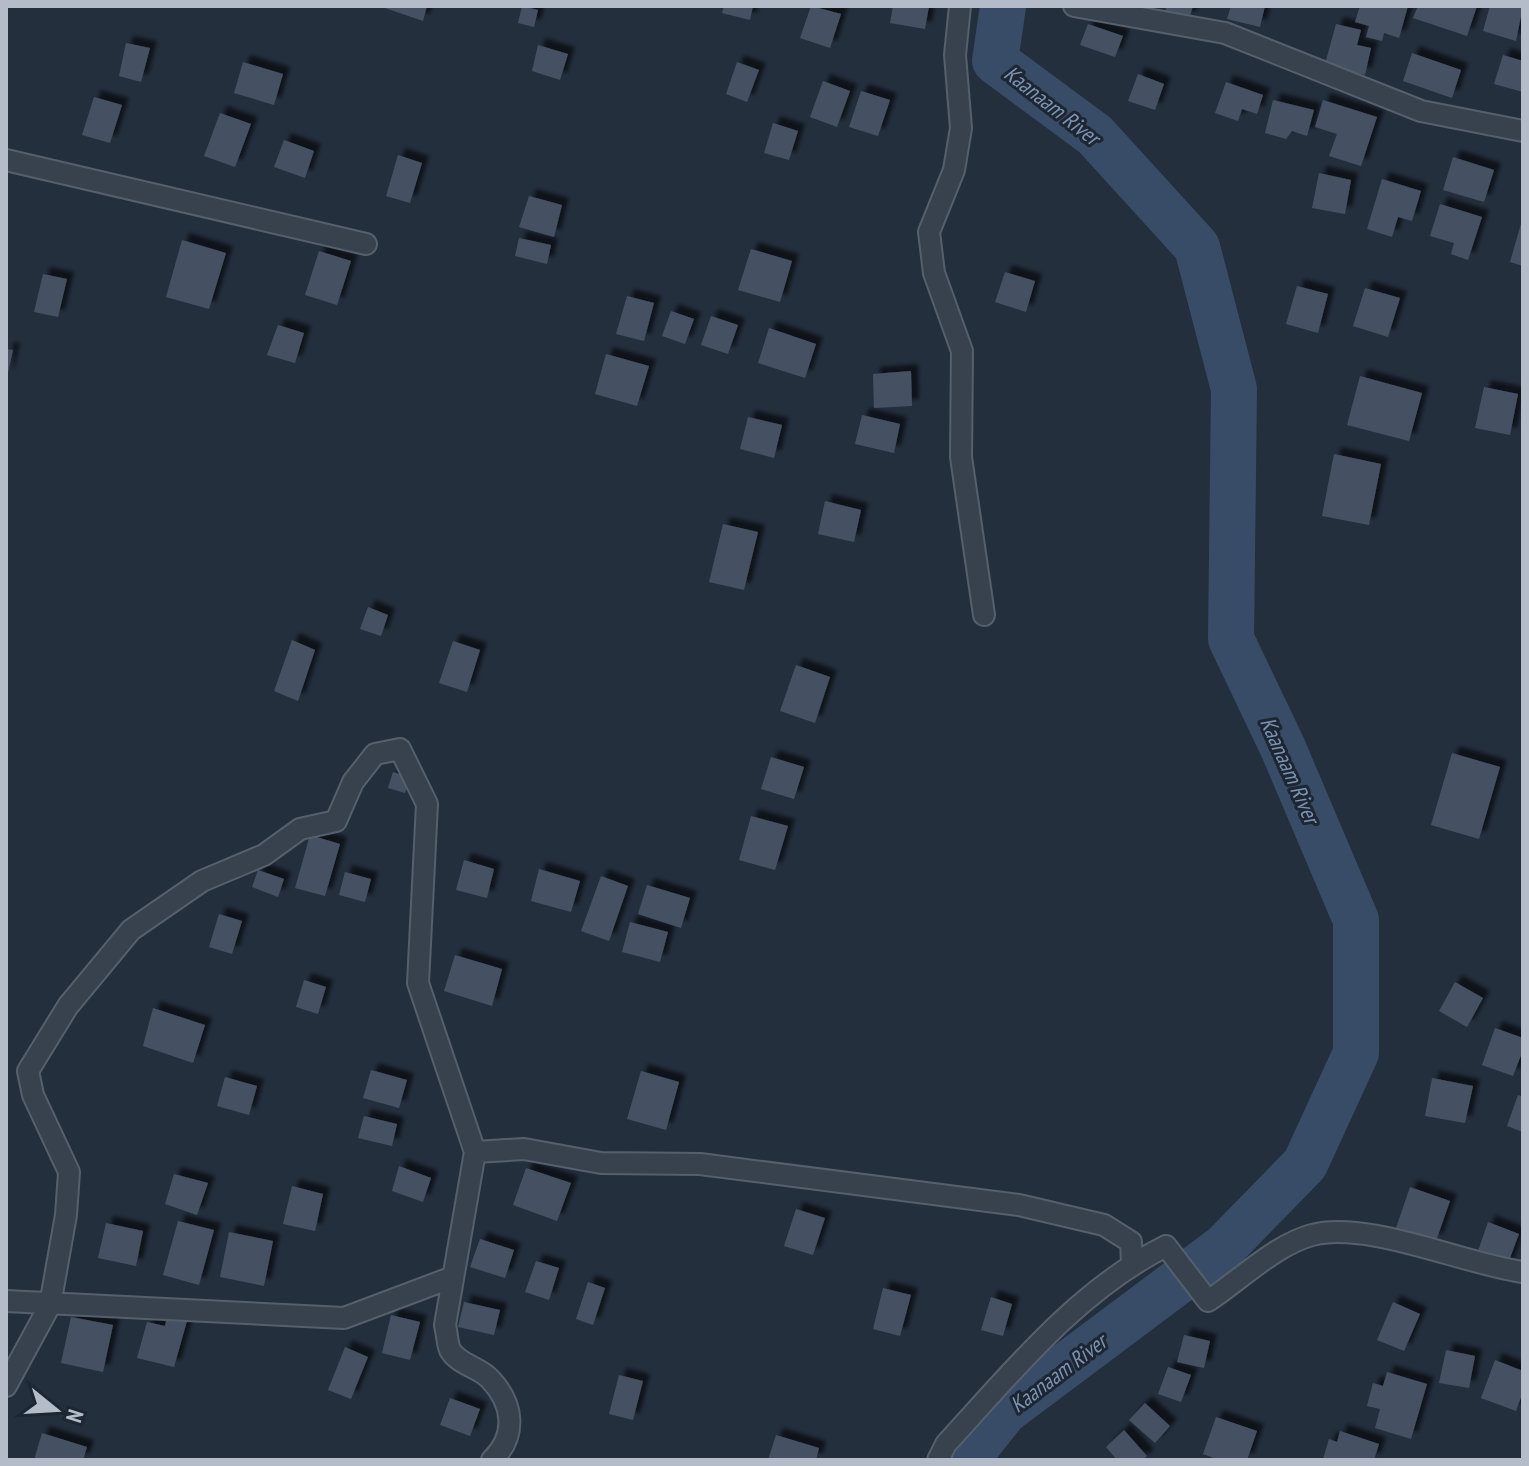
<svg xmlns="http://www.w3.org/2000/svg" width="1529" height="1466" font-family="'PT Sans Narrow',sans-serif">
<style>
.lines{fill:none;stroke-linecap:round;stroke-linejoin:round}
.river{stroke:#394c67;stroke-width:46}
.building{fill:#455162;filter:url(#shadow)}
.street-casing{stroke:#565f6c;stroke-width:24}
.street{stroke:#38414e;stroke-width:20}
.labels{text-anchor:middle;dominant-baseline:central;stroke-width:6;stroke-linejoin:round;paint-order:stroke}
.water-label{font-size:22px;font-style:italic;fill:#7c92b1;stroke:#1d2633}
</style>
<defs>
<filter id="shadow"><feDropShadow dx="7" dy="-7" stdDeviation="2" flood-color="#0009"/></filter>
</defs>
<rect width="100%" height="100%" fill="#242f3e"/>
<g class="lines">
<path class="river" d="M966,1460L1005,1411L1224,1247L1305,1164L1356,1053V920L1283,748L1231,639L1234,389L1197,247L1095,135L995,61L1003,6"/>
</g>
<path class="building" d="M379,6H427L423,21Z
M522,6L538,10L534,27L518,23Z
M724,6H753L750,20L722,13Z
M811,6L841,14L830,48L800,38Z
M893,6H929L925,29L890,23Z
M1167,6H1193L1189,19L1165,11Z
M1231,6H1265L1260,27L1227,19Z
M1360,6H1408L1399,38L1384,33L1382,41L1366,37L1369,26L1355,22Z
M1418,6H1477L1467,36L1413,18Z
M1490,6H1523L1516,41L1483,31Z
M1088,24L1123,36L1115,57L1080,45Z
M1336,24L1361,30L1357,45L1371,48L1365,75L1325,64Z
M126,43L150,48L141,82L119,76Z
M538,45L568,54L560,80L532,71Z
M1412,53L1461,70L1452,98L1403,81Z
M1503,55L1523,61V92L1494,84Z
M243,62L283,74L274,105L234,93Z
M737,62L759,70L747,102L726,94Z
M1138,74L1164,84L1155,110L1128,101Z
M823,81L850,91L837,127L810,117Z
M1226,82L1263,95L1257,114L1242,109L1238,121L1215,113Z
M861,91L890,100L878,136L849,127Z
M94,97L122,105L110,143L82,135Z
M1273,100L1314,110L1307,136L1292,131L1286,139L1265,133Z
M1323,100L1377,117L1361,166L1329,156L1337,134L1315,127Z
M220,113L251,124L235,167L204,156Z
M773,123L798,131L789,160L764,153Z
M284,140L314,151L305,178L274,167Z
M398,155L422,163L410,203L386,196Z
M1453,157L1494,170L1484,202L1443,190Z
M1319,173L1351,180L1345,214L1312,208Z
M1382,179L1421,191L1412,221L1398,217L1392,237L1367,229Z
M529,196L562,205L554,237L519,227Z
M1440,204L1482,217L1468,260L1451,254L1454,243L1430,236Z
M1523,217V266L1510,262Z
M519,238L551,245L547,264L515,256Z
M182,240L226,253L209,309L166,297Z
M751,249L792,261L780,302L738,290Z
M319,251L351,261L337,305L305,295Z
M1005,272L1035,281L1026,312L995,302Z
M43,274L67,279L58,317L34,312Z
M1297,286L1328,294L1318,333L1286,324Z
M1365,288L1400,298L1388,337L1353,326Z
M627,296L654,303L644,341L616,334Z
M671,311L694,319L685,344L662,336Z
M711,316L738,325L728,354L701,345Z
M278,325L304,333L295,363L267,355Z
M769,328L816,344L805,378L758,363Z
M6,349L13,350L7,377H6Z
M606,354L649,366L637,406L595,394Z
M911,371L912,406L874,408L873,374Z
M1360,376L1422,393L1409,441L1347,425Z
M1484,387L1518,394L1510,435L1475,428Z
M862,415L900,424L894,453L855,444Z
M748,417L782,425L774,458L740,449Z
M1334,454L1381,464L1369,525L1322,516Z
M825,501L861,510L854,542L818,534Z
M723,524L758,532L744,590L709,582Z
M368,607L388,615L381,636L360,629Z
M292,640L315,650L298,701L274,691Z
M453,641L480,650L467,692L439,683Z
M796,665L830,677L815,723L780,711Z
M1452,753L1500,767L1479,839L1431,825Z
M771,757L804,767L794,799L761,789Z
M393,772L410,778L405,793L388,788Z
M751,816L788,826L775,870L739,860Z
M310,835L340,844L325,896L295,888Z
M464,860L494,869L487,898L456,890Z
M539,869L580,881L571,912L531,901Z
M258,870L284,879L278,897L252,887Z
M345,872L371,879L365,902L339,895Z
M601,876L628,886L609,941L581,931Z
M647,885L690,898L681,928L638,914Z
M219,914L242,921L232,954L209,947Z
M630,922L668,932L660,962L622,952Z
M455,955L502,969L492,1006L444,991Z
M304,980L326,987L318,1014L296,1007Z
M1455,982L1483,998L1467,1027L1439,1011Z
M153,1008L205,1025L193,1063L143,1046Z
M1495,1028L1523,1038V1050L1513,1076L1482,1065Z
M371,1070L407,1080L399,1108L363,1098Z
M641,1071L679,1082L666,1130L627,1119Z
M225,1077L257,1086L249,1115L217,1106Z
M1432,1078L1473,1086L1465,1123L1425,1116Z
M1518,1095L1523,1097V1132L1507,1126Z
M364,1116L397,1124L392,1146L358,1138Z
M399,1166L431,1178L423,1202L392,1191Z
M526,1168L571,1183L557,1221L513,1205Z
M174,1174L208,1183L197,1215L165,1204Z
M292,1186L323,1194L315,1231L283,1224Z
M1410,1187L1450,1201L1436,1241L1396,1228Z
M796,1209L825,1218L813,1255L784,1246Z
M178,1221L214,1230L199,1285L163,1275Z
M1488,1222L1519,1234L1507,1266L1477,1254Z
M106,1223L143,1231L136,1266L98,1258Z
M229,1232L273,1241L264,1286L220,1277Z
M480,1239L514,1250L505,1278L470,1267Z
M536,1261L559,1268L549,1300L525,1292Z
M588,1282L605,1288L593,1325L576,1319Z
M883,1288L911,1295L900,1336L873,1329Z
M991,1297L1012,1304L1003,1336L981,1330Z
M464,1302L500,1310L494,1335L458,1327Z
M1393,1302L1420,1314L1404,1351L1377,1340Z
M391,1315L420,1322L410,1360L382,1353Z
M167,1316L187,1321L174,1367L137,1358L147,1322L165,1326Z
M71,1317L113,1325L103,1372L61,1363Z
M1184,1335L1210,1341L1204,1368L1177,1362Z
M345,1347L368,1357L351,1399L328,1390Z
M1446,1350L1475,1356L1469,1388L1439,1383Z
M1495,1360L1523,1371V1392L1516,1411L1481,1398Z
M1168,1367L1191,1375L1181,1402L1158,1394Z
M1387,1372L1427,1384L1411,1439L1375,1428L1380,1409L1367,1406L1373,1383L1383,1386Z
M619,1375L643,1381L633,1420L609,1414Z
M450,1398L480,1409L470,1436L440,1425Z
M1145,1403L1170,1426L1155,1443L1129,1420Z
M1216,1417L1257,1431L1247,1460H1219L1203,1454Z
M1124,1430L1147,1456L1143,1460H1117L1106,1447Z
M1340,1431L1379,1444L1374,1460L1323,1459L1329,1439L1337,1442Z
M42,1433L87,1447L83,1460H34Z
M776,1435L819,1448L816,1460H768Z"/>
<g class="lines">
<defs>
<path id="street" d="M960,6L955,55L961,128L954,170L929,232L934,273L962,351L961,457L984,615
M1074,6L1225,33L1421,111L1523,131
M6,160L366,244
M475,1152L524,1149L601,1163L700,1164L1019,1205L1104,1225L1131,1242L1132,1263
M6,1301L344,1318L453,1277
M6,1386L50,1305L66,1215L69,1172L33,1095L28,1071L68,1006L131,930L202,881L264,855L300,829L336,821L353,782L375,754L400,749L427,804L418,983L475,1152L445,1325C447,1333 447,1343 450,1350C459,1365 479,1367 490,1379C514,1404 517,1436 492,1460
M938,1460L946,1444C1012,1372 1078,1290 1166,1246L1208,1301C1240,1280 1275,1245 1312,1235C1367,1220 1464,1264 1523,1272"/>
</defs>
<use href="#street" class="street-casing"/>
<use href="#street" class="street"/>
</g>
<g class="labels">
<g class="water-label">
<text transform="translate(1052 105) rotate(38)">Kaanaam River</text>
<text transform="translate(1290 770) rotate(66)">Kaanaam River</text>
<text transform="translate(1058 1373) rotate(-37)">Kaanaam River</text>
</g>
</g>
<rect width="1529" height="1466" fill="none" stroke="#b4bcc9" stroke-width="16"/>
<g transform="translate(56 1410) rotate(108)" stroke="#1d2633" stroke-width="6" paint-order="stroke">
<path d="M0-6L14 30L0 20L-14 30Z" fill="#b4bcc9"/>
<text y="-12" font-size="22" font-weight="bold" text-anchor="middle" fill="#b4bcc9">N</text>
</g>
</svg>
